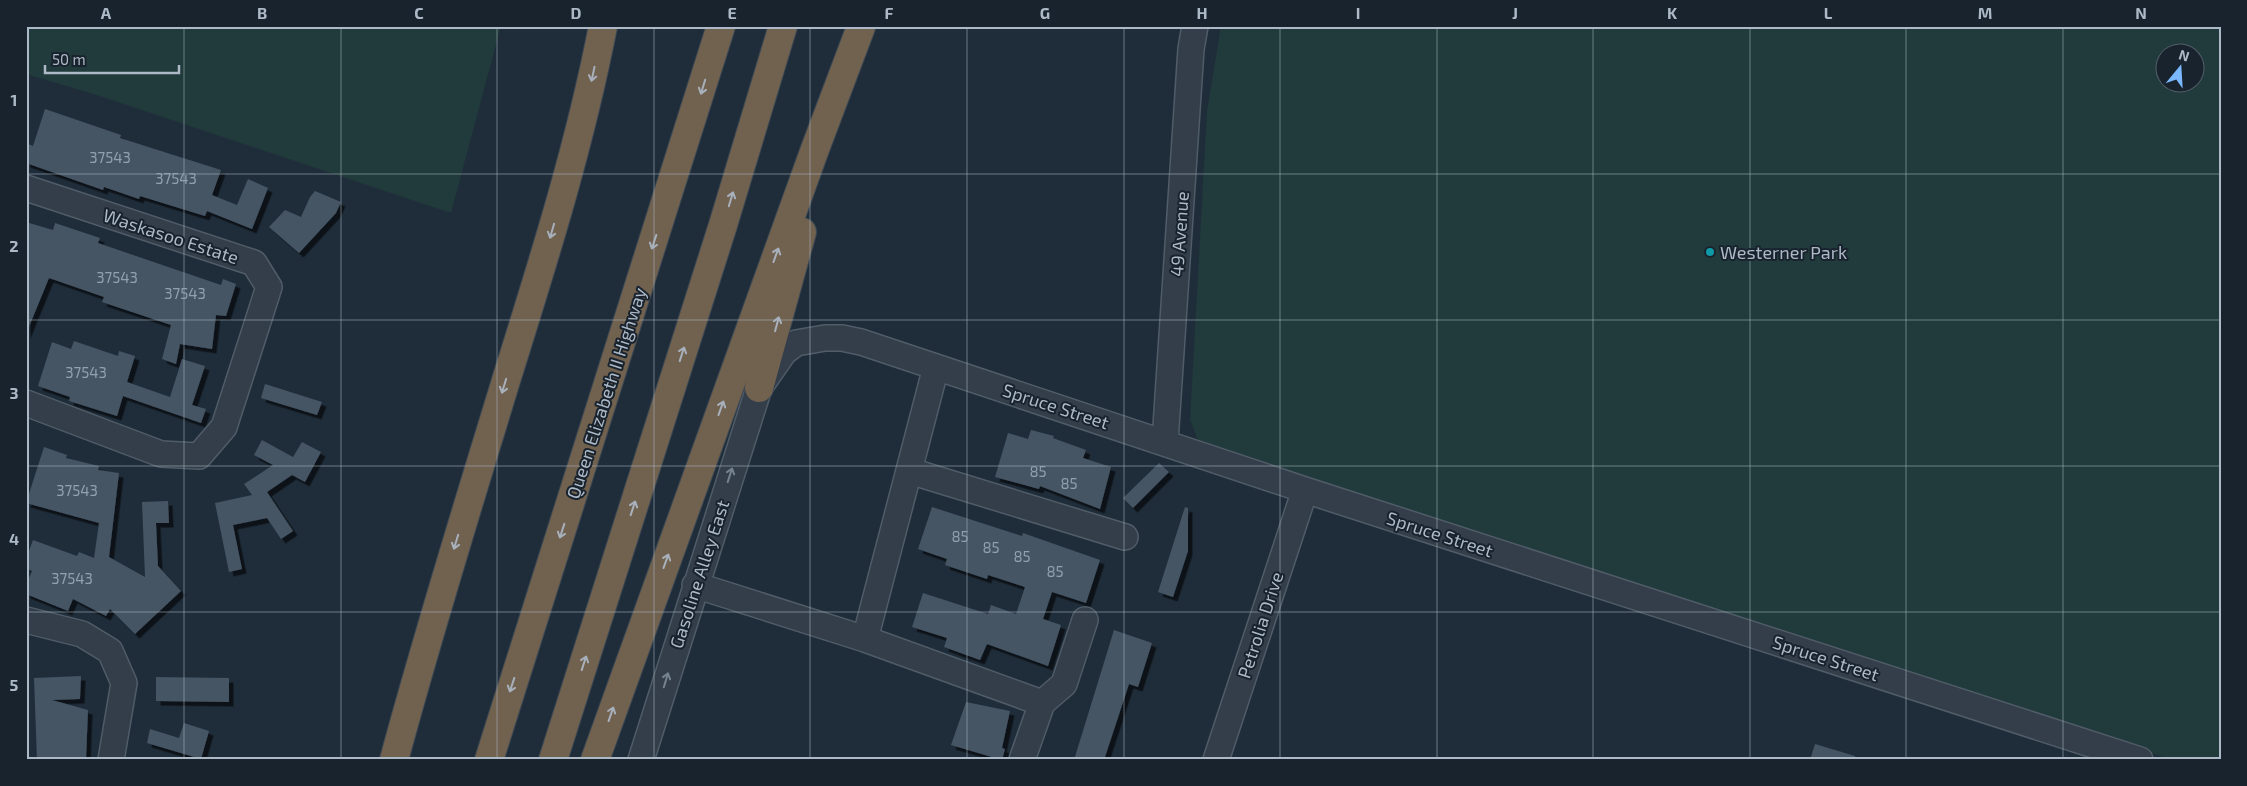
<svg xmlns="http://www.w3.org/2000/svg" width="2247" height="786" font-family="'Exo 2',sans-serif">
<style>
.green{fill:#213a3b;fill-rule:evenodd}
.building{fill:#455464;filter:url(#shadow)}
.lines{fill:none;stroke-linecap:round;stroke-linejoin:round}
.minor-casing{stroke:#505c68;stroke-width:28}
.highway-casing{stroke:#3d4954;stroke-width:30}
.minor{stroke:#333e4a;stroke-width:25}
.highway{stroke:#71614f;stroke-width:28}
.oneway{stroke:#a7b0bb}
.oneway2{stroke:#76828f}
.grid{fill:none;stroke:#adb9c7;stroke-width:1;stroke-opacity:0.55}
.culture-dot{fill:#0f9aa8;stroke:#19232e;stroke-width:2}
.labels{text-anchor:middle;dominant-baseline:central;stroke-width:4;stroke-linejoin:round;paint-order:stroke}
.number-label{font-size:15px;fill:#93a0ae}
.street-label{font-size:18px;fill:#adb9c7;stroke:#19232e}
.poi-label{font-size:18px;fill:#adb9c7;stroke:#19232e;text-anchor:start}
.neatline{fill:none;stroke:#adb9c7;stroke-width:2}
.grid-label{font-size:16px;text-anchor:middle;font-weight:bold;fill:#adb9c7}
</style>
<defs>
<filter id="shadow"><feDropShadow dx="4.5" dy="4.5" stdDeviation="0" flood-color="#0009"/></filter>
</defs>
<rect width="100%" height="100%" fill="#1f2d3a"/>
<path class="green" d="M26,26H501L451,213L103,97L26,74Z
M1221,26H2221V760H2172L1201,448L1190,420L1207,111ZM2164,52H2194V82H2164Z"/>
<path class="building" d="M45,109L121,135L120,138L221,170L212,195L237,205L248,179L268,188L252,229L207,211L205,216L140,196L139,199L104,187L103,190L26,163V143L33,146Z
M315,191L341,202L336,213L299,253L269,227L285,210L301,217L310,197Z
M26,222L53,230L55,223L100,238L98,243L221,285L223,279L236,284L226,316L216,315L212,349L180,344L176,364L162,359L171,325L102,302L104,297L49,278L26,334Z
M74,341L118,356L119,351L135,356L127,382L170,397L182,359L205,366L192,405L206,409L201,423L123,396L117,416L69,401L70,397L38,386L52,342L71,349Z
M265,384L322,402L317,415L261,398Z
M1031,430L1054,436L1053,438L1086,450L1083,458L1111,467L1100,509L1040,486L1039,489L995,477L1008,433L1028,439Z
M262,440L293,457L302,442L321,452L305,482L292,475L267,492L293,531L281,539L267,518L233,525L242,569L229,572L215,503L252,495L244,484L273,465L254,455Z
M44,447L67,455L66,458L99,466L98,470L119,473L109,557L145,577L142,502L168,501L169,523H156L158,566L181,591L135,634L110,609L106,616L73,599L68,611L26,594V585L32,571L26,568V559L33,540L77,556L79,552L94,558L99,523L26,503Z
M1159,463L1169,472L1133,508L1123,498Z
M932,507L1022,536L1023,533L1100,560L1086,603L1052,592L1043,619L1061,625L1048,666L987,644L980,660L944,647L947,638L912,627L923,593L988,614L991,605L1016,614L1025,587L988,575L987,579L945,565L947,559L918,549Z
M1185,507L1188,508V551L1173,597L1158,592Z
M1114,630L1152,643L1138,687L1129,684L1104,760H1074Z
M81,676L80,699L52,700L88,710L86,760H37L34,678Z
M156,677L229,678V702L156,701Z
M966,702L1010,711L1002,748L1005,749L1002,760L951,745Z
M184,723L209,731L201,759L147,743L150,729L179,738Z
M1815,744L1855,756V760H1810Z"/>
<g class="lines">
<defs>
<path id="minor" d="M26,188L254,263L269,287L224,427L199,456L161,454L26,403
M1165,442L1191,49L1195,26
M910,471L1125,537
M695,585L865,639L1042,703
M26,620L82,634L110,651L124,683L111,760
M865,639L936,367
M641,760L759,388L784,352L796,343L825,338H842L861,342L1305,490L2140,760
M1022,760L1042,703L1064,684L1085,620
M1216,760L1305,490"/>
<path id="highway" d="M759,388L802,232
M394,760C429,630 469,502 508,374C544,259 580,145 603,26
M489,760L721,26
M553,760L723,225L783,26
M595,760L815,149L861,27"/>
</defs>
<use href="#minor" class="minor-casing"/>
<use href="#highway" class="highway-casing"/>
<use href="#minor" class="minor"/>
<use href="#highway" class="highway"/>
</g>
<defs><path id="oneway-shaft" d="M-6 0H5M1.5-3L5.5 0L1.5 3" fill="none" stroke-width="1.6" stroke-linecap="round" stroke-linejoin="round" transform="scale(1.25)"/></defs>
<g class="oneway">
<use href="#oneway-shaft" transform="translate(593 74) rotate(102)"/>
<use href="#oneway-shaft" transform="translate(703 87) rotate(107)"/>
<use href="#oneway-shaft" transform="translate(731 199) rotate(-73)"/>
<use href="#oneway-shaft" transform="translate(552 231) rotate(106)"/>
<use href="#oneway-shaft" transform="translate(654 242) rotate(108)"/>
<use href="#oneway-shaft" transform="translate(776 255) rotate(-70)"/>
<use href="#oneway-shaft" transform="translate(777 324) rotate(-75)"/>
<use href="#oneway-shaft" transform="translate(682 354) rotate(-72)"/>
<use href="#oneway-shaft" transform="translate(504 386) rotate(107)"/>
<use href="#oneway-shaft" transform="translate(721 408) rotate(-70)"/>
<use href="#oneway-shaft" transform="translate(633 508) rotate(-72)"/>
<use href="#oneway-shaft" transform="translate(562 531) rotate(108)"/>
<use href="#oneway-shaft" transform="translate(456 542) rotate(107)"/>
<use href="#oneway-shaft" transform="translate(666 561) rotate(-70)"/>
<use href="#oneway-shaft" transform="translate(584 663) rotate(-72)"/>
<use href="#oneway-shaft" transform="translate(512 685) rotate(108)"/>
<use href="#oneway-shaft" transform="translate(611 714) rotate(-71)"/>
</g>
<g class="oneway2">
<use href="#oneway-shaft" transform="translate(730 475) rotate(-72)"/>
<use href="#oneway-shaft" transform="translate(666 680) rotate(-73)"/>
</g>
<path class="grid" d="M184,26V760M341,26V760M497,26V760M654,26V760M810,26V760M967,26V760M1124,26V760M1280,26V760M1437,26V760M1593,26V760M1750,26V760M1906,26V760M2063,26V760M26,174H2221M26,320H2221M26,466H2221M26,612H2221"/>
<circle class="culture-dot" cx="1710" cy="252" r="5"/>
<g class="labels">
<g class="number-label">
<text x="110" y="157">37543</text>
<text x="176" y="178">37543</text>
<text x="117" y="277">37543</text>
<text x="185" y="293">37543</text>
<text x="86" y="372">37543</text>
<text x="1038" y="471">85</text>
<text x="1069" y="483">85</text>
<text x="77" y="490">37543</text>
<text x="960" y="536">85</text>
<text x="991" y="547">85</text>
<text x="1022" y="556">85</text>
<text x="1055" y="571">85</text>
<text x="72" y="578">37543</text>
</g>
<g class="street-label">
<text transform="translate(1179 234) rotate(-86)">49 Avenue</text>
<text transform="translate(171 236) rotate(18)">Waskasoo Estate</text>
<text transform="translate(606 393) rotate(-72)">Queen Elizabeth II Highway</text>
<text transform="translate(1056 406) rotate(18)">Spruce Street</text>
<text transform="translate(1440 534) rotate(18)">Spruce Street</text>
<text transform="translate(699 574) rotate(-72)">Gasoline Alley East</text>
<text transform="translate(1260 625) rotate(-72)">Petrolia Drive</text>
<text transform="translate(1826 658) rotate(18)">Spruce Street</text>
</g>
<g class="poi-label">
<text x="1720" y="252">Westerner Park</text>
</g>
</g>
<rect width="2247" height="786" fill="none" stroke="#19232e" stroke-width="55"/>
<g transform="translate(2180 68) rotate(18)"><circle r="24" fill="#19232e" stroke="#545f6b"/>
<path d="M0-4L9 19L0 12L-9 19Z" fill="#7ab8ff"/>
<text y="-8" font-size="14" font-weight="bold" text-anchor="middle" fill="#adb9c7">N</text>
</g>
<path d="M45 65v8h134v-8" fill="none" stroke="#adb9c7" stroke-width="2.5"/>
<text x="52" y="65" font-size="15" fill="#adb9c7" stroke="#19232e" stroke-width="4" paint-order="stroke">50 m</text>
<rect x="28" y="28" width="2192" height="730" class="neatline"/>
<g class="grid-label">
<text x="106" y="19">A</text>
<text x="262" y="19">B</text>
<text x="419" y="19">C</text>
<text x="576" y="19">D</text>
<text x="732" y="19">E</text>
<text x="889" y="19">F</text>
<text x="1045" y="19">G</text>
<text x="1202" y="19">H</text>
<text x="1358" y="19">I</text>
<text x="1515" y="19">J</text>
<text x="1672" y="19">K</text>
<text x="1828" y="19">L</text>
<text x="1985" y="19">M</text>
<text x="2141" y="19">N</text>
<text x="14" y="106">1</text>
<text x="14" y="252">2</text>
<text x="14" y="399">3</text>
<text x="14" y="545">4</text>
<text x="14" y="691">5</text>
</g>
</svg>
